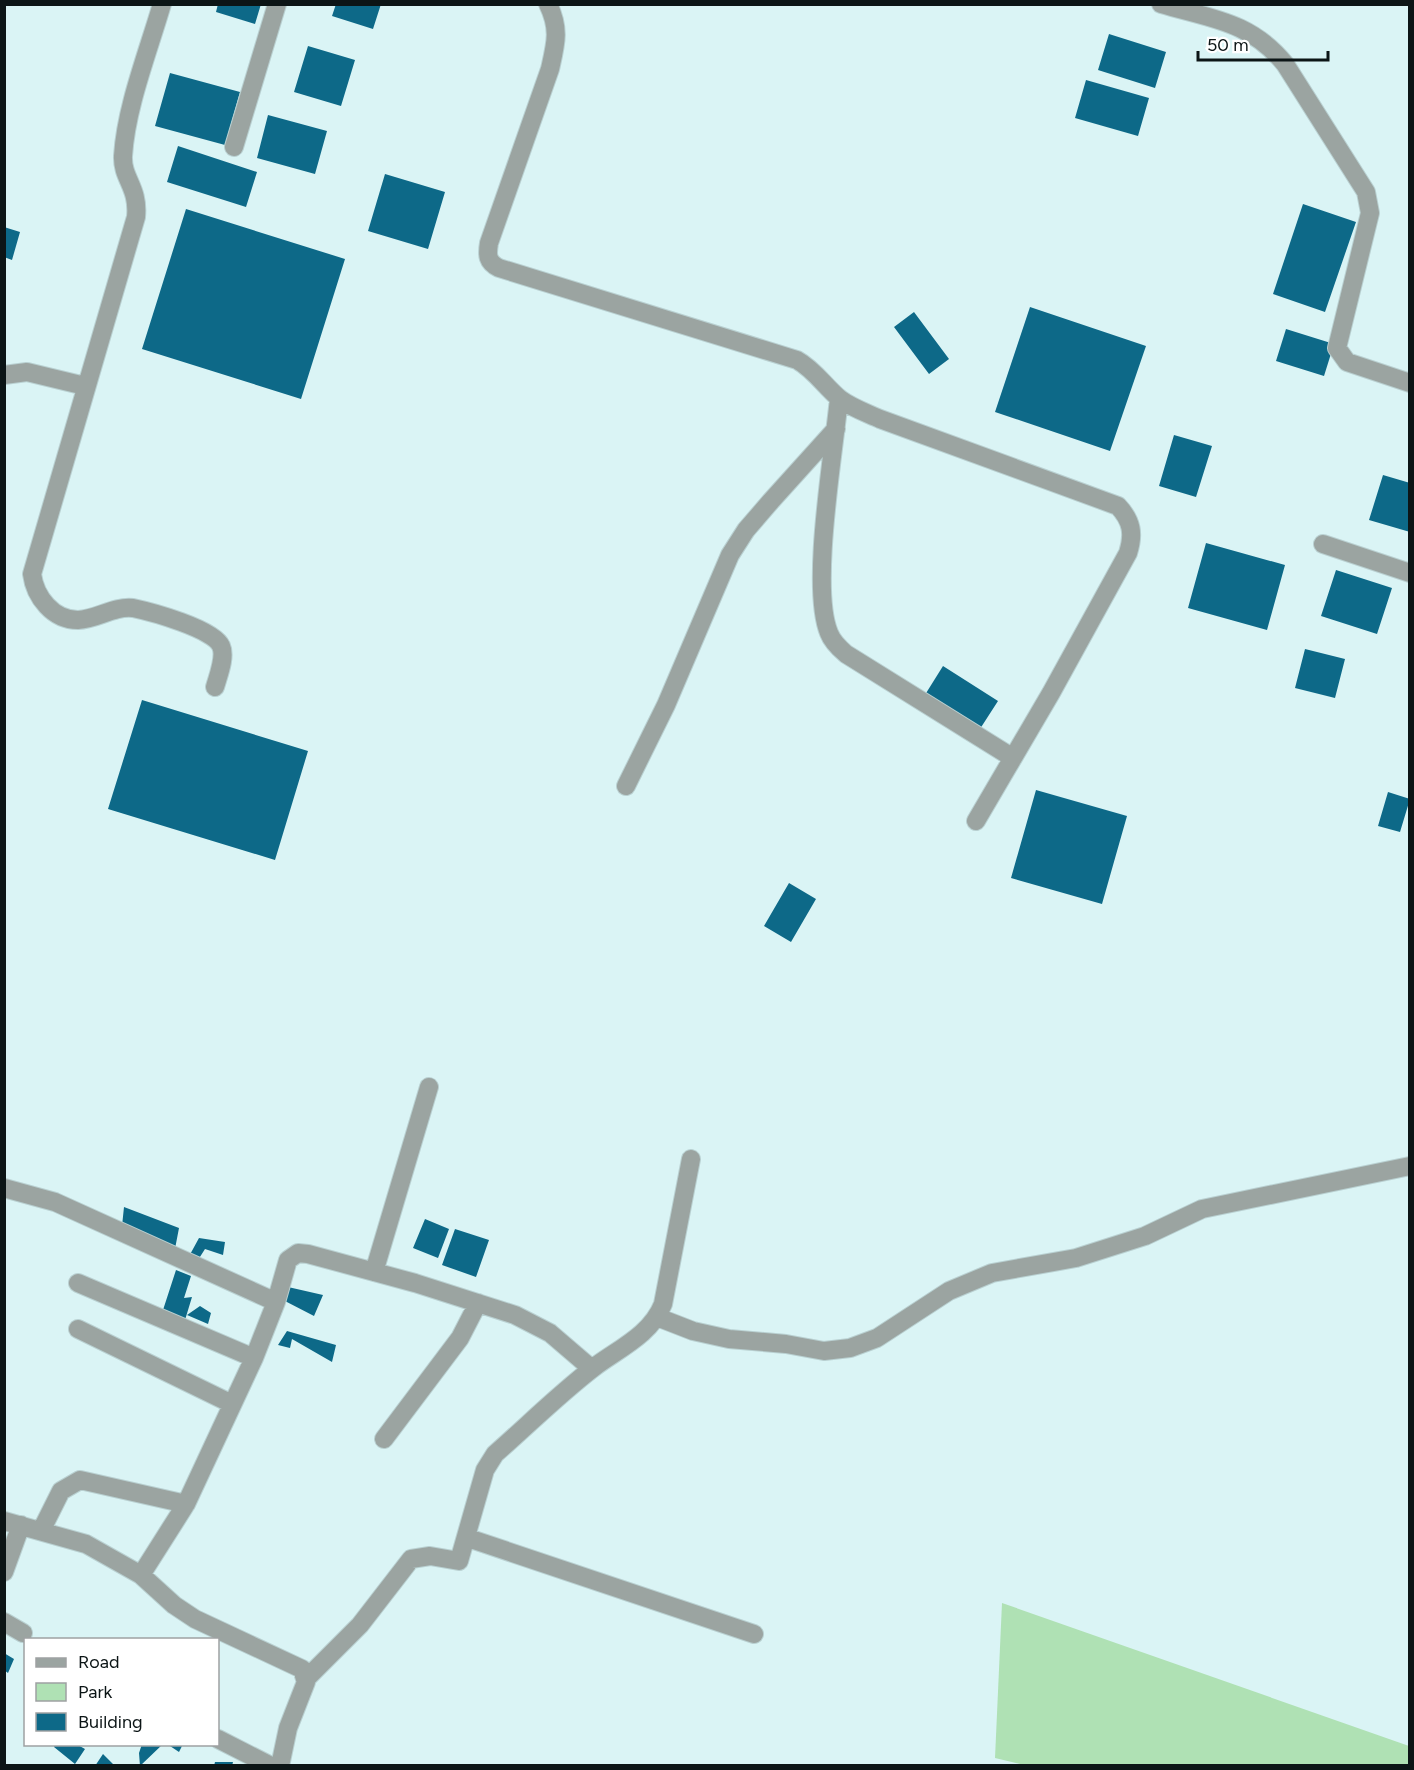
<svg xmlns="http://www.w3.org/2000/svg" width="1414" height="1770" font-family="Figtree,sans-serif">
<style>
.green{fill:#afe1b4}
.building{fill:#0d6988}
.lines{fill:none;stroke-linecap:round;stroke-linejoin:round}
.minor-casing{stroke:#b9d0d1;stroke-width:20}
.minor{stroke:#9ba4a1;stroke-width:18}
</style>
<rect width="100%" height="100%" fill="#daf4f5"/>
<path class="green" d="M1002,1603L1409,1746V1765L1029,1766L995,1758Z"/>
<path class="building" d="M218,4H261L255,24L216,12Z
M336,4H381L373,29L332,16Z
M1109,34L1166,52L1155,88L1098,70Z
M308,46L355,60L341,106L294,92Z
M170,73L240,92L225,145L155,126Z
M1086,80L1149,98L1138,136L1075,118Z
M268,115L327,131L315,174L257,158Z
M178,146L257,172L246,207L167,182Z
M385,174L445,192L428,249L368,231Z
M1303,204L1356,222L1325,312L1273,294Z
M186,209L345,259L301,399L142,349Z
M4,227L20,232L12,260L4,257Z
M1030,307L1146,346L1110,451L995,412Z
M914,312L949,359L929,374L894,327Z
M1286,329L1334,344L1324,376L1276,361Z
M1174,435L1212,446L1196,497L1159,486Z
M1383,475L1410,483V532L1369,520Z
M1206,543L1285,565L1267,630L1188,608Z
M1336,570L1392,588L1377,634L1321,616Z
M1305,649L1345,659L1335,698L1295,688Z
M943,666L998,701L978,732L923,698Z
M142,700L308,751L275,860L108,809Z
M1036,790L1127,816L1102,904L1011,878Z
M1388,792L1410,799L1400,832L1378,826Z
M789,883L816,899L791,942L764,926Z
M124,1207L179,1228L174,1254L122,1226Z
M425,1219L449,1229L438,1258L413,1248Z
M455,1229L489,1240L476,1277L442,1265Z
M199,1238L225,1242L223,1255L205,1249L198,1260H187Z
M176,1270L191,1276L184,1298L192,1297L185,1320L163,1310Z
M288,1287L323,1295L314,1316L283,1300Z
M200,1306L211,1313L208,1324L187,1315Z
M287,1331L336,1345L332,1362L292,1339L290,1348L278,1345Z
M4,1653L14,1659L8,1673L4,1670Z
M55,1744H76L85,1749L75,1764L54,1747Z
M142,1744H163L140,1766L139,1753Z
M167,1744H183L179,1752Z
M103,1754L115,1766H95Z
M215,1762H233L232,1766H214Z"/>
<g class="lines">
<defs>
<path id="minor" d="M162,4C148,52 126,107 123,156C122,179 139,187 136,217L32,574C35,597 53,620 78,620C98,619 113,606 133,608C152,612 214,629 221,646C226,657 218,676 215,687
M548,4C560,29 556,43 550,69L489,243C487,255 487,262 499,268L797,360C815,370 825,387 840,399C852,408 867,413 880,419L1118,506C1132,521 1134,534 1128,553L1051,693L976,821
M1161,4C1211,19 1250,21 1285,64L1366,192L1370,213L1337,348L1347,362L1410,383
M234,147L277,4
M4,375L27,372L85,386
M839,398C834,452 810,587 829,633C832,641 839,648 846,654L1013,758
M1323,544L1410,573
M626,786L666,705L730,555L746,530L771,501L836,429
M4,1188L55,1202L276,1302L254,1358L186,1504L141,1575
M374,1272L429,1087
M78,1283L254,1358
M276,1302L288,1260L298,1253L308,1254L415,1283L515,1315L550,1333L592,1369
M657,1317L693,1331L729,1339L786,1344L824,1351L850,1348L877,1338L949,1291L992,1273L1076,1258L1145,1236L1202,1209L1410,1166
M78,1329L232,1404
M384,1439L460,1338L478,1303
M4,1521L86,1544L141,1575L174,1605L195,1619L302,1669L306,1682L288,1728L280,1766
M41,1531L61,1491L80,1480L186,1504
M468,1538L754,1634
M4,1572L21,1525
M4,1622L23,1633
M307,1678L360,1625L411,1559L430,1556L459,1561L485,1470L495,1454C527,1426 558,1395 593,1368C618,1349 651,1335 663,1304L691,1159
M218,1739L271,1766"/>
</defs>
<use href="#minor" class="minor-casing"/>
<use href="#minor" class="minor"/>
</g>
<rect width="1414" height="1770" fill="none" stroke="#0c1516" stroke-width="12"/>
<rect x="24" y="1638" width="195" height="108" fill="#ffffff" stroke="#9ea1a2" stroke-width="1.5"/>
<rect x="36" y="1658" width="30" height="9" fill="#9ba4a1" stroke="#9ea1a2" stroke-width="1.5"/>
<text x="78" y="1668" font-size="18" fill="#0c1516">Road</text>
<rect x="36" y="1683" width="30" height="18" fill="#afe1b4" stroke="#9ea1a2" stroke-width="1.5"/>
<text x="78" y="1698" font-size="18" fill="#0c1516">Park</text>
<rect x="36" y="1713" width="30" height="18" fill="#0d6988" stroke="#9ea1a2" stroke-width="1.5"/>
<text x="78" y="1728" font-size="18" fill="#0c1516">Building</text>
<path d="M1198 51v9h130v-9" fill="none" stroke="#0c1516" stroke-width="3"/>
<text x="1207" y="51" font-size="18" fill="#0c1516" stroke="#ffffff" stroke-width="4.5" paint-order="stroke">50 m</text>
</svg>
